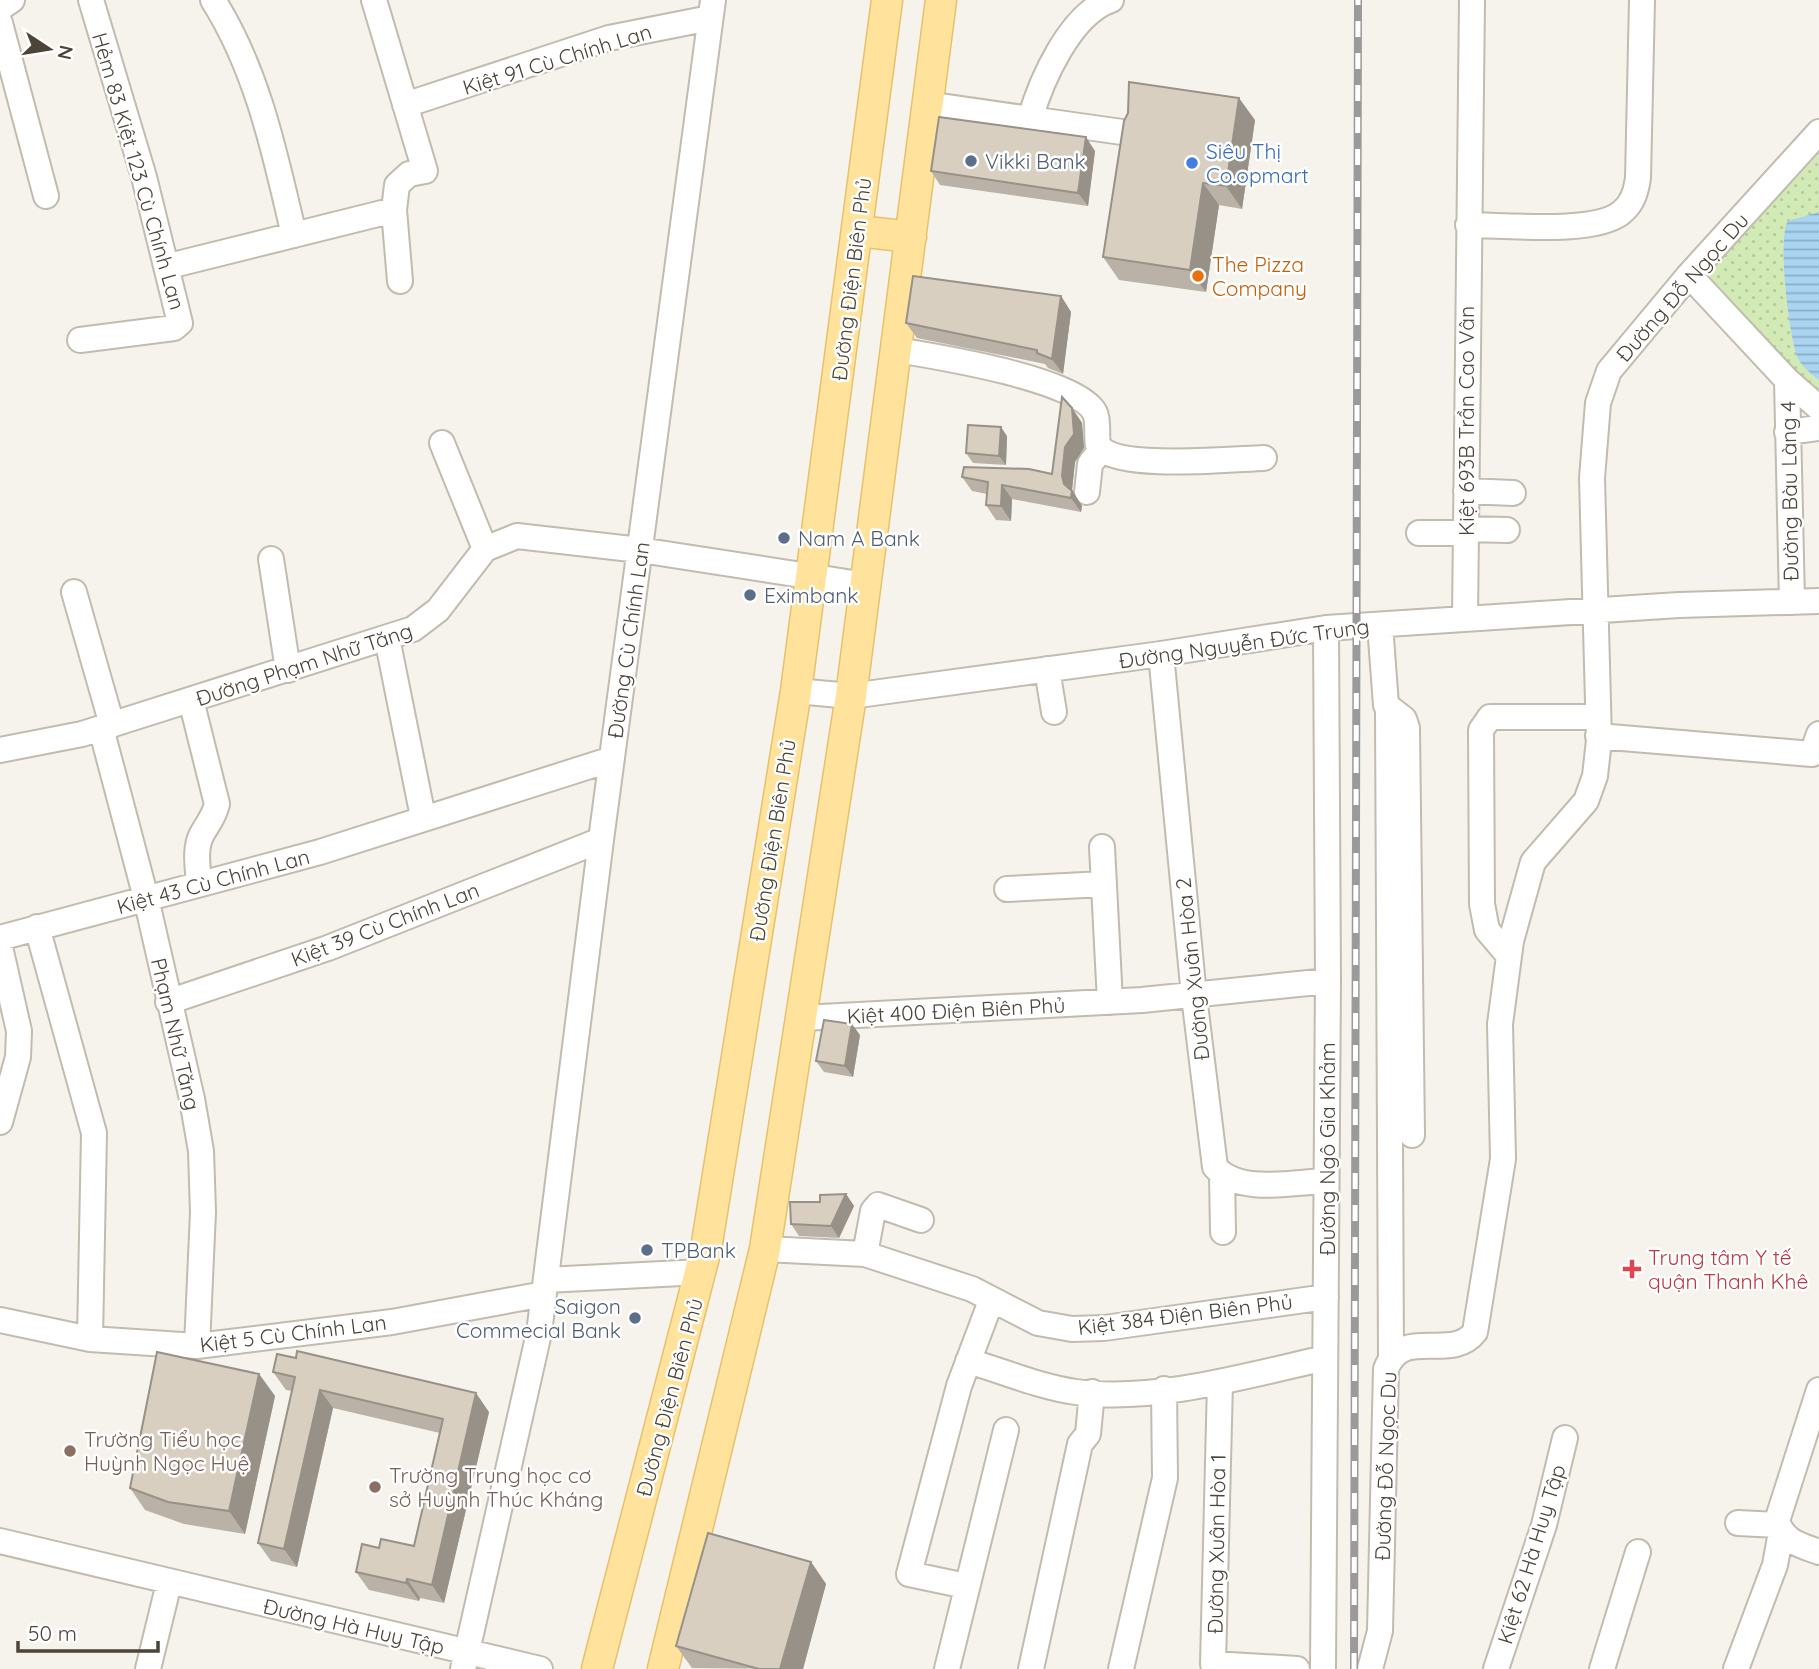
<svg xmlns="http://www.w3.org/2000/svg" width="1819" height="1669" font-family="Quicksand,sans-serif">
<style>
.park{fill:url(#park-dots)}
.water{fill:url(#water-rules)}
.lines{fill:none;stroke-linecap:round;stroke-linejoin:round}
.minor-casing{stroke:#c2bbae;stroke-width:28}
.major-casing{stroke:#e6c16a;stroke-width:33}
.minor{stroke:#fff;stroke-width:24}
.major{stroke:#ffe39c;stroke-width:30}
.rail-casing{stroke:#9a9a9a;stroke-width:8}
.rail{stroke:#fff;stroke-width:5;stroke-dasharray:16;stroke-linecap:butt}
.wall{fill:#bab2a6}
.shaded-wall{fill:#979187}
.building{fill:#d8cfc1;stroke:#979187;stroke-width:2}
.service-dot{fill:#5c6f8a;stroke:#fff;stroke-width:2.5}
.shop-dot{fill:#3f7fe0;stroke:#fff;stroke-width:2.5}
.food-dot{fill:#e8710a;stroke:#fff;stroke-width:2.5}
.health-dot{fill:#e0444e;stroke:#fff;stroke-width:2.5}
.education-dot{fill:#8d6e63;stroke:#fff;stroke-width:2.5}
.labels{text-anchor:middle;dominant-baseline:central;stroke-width:5;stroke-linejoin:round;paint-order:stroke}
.street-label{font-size:21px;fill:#4b4439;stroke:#fff}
.shop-label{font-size:21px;fill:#366cbe;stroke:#fff;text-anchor:start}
.service-label{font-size:21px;fill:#4e5e75;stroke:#fff;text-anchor:start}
.food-label{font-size:21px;fill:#c56008;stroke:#fff;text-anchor:start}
.health-label{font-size:21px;fill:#be3a42;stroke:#fff;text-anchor:start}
.education-label{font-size:21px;fill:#785e54;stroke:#fff;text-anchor:start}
</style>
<defs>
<pattern id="park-dots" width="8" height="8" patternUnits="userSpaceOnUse" patternTransform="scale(1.75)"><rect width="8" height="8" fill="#d2eab5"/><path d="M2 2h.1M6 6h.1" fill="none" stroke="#b6ca9c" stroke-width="1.8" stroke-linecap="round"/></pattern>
<pattern id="water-rules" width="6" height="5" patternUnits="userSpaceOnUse" patternTransform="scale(1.75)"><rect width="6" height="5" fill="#a9d4f2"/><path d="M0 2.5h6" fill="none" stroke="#8caec5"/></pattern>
</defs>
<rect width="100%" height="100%" fill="#f6f3ec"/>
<path class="park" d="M1819,143V403L1706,276Z"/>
<path class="water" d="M1819,212V380C1811,374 1801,366 1797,356C1789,336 1777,237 1788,221Z"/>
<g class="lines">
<defs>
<path id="minor" d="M213,0C258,71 275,154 294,235
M374,0L425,171L409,174L397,185L394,210L400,281
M0,8L12,0
M0,23L46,196
M927,104L1030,119C1041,81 1070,14 1111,0
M405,105L609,38L710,18
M1030,119L1129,133
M1468,225C1504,225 1596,235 1622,212C1633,203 1636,191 1638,178L1642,0
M169,266L394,210
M1689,275L1787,380L1819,408
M80,340L174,328L180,323L144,177L91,0
M897,350C934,356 1079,379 1095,413C1099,423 1096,435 1098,445C1115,471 1232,459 1264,458
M1787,380L1792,602
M1787,432L1819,428
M442,443L485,549
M1466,491L1513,493
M1087,492L1090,464L1101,450
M1465,529L1507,530
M1419,533H1465
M271,559L288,670
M74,592L112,725
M1465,618L1472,0
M1380,625L1386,705L1404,719L1407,728L1412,1135
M387,638L423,817
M1161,654L1194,996L1215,1167C1239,1195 1294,1182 1326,1181
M1047,669L1054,712
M796,691L851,696L1161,654L1326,628L1679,605L1819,601
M191,700L217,804C214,817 208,823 202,834C194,848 198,868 199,884
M1388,709L1391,1356
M101,728L146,898L192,1099L201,1151L203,1212L197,1346
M1598,736L1812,754L1819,734
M0,750L82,734L413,629L438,610L485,549L517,536L640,550L866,585
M1102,847L1110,1002
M1007,889L1104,884
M37,927L94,1133L90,1339
M0,938L320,852L612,759
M0,947L19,1031L18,1057L0,1122
M1509,956L1487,930L1482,904L1481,730L1490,717H1597
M168,1002L328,948L601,840
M802,1018L1142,1000L1328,981
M1222,1175L1223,1232
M765,1249L865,1254L972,1289L1038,1323L1072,1329L1104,1328L1326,1297
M865,1254L873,1211L878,1205L921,1220
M546,1280L701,1272
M0,1320L90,1339L197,1346L392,1322L544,1294
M968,1361C1003,1371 1040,1387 1076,1392C1153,1403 1250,1375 1325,1358
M1220,1382L1213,1664L1297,1669
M1819,1390L1777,1521C1784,1542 1800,1545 1819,1552
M1738,1523L1778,1525
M0,1541L540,1669
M966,1586L909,1574L959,1386L991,1301
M148,1669L169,1583
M463,1669L539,1333L601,840L713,0
M947,1669L1006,1430
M1031,1669L1080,1444L1088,1434L1092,1392
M1121,1669L1165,1478L1164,1389
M1323,1669L1328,981L1326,628
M1370,1669L1380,1631L1386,1369C1403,1325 1451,1363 1475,1332L1503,1159L1500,1024L1511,941L1533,862L1586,801L1595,776L1599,740L1592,478L1598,403L1609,371L1689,275L1819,132
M1496,1669L1544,1525L1565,1438
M1602,1669L1638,1552
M1736,1669L1775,1565L1781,1532"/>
<path id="major" d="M858,231L911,237
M597,1669L706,1249L796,691L887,0
M663,1669L765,1249L851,696L941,0"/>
</defs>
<use href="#minor" class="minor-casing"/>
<use href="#major" class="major-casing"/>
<use href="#minor" class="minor"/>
<use href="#major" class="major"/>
<defs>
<path id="rail" d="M1354,1669L1358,0"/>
</defs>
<use href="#rail" class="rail-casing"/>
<use href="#rail" class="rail"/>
</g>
<path class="wall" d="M1255,120L1242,209L1219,205L1206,292L1119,280L1103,257Z
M1095,151L1088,206L940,185L931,171Z
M1061,296L1071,312L1063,374L1048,368L1045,364L917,338L906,323Z
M1072,408L1082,423L1084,448L1075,462L1072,490L1082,506L1081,512L1012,499L1011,521L996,520L986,505L987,494L972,491L962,477L1052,474Z
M1007,436L1006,465L973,463L966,453Z
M860,1035L853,1077L824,1072L816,1061Z
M846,1194L854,1206L839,1238L799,1236L791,1224L820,1202Z
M273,1372L489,1412L444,1603L420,1598L419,1601L369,1590L356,1572L379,1548L414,1546L440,1433L333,1408L297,1567L271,1561L258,1543L292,1391L286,1390Z
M259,1374L275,1396L245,1534L184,1524L145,1510L130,1488Z
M811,1562L826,1584L803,1669L692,1668L676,1646Z"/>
<path class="shaded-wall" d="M1239,98L1255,120L1242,209L1226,186Z
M1086,137L1095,151L1088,206L1078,193Z
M1203,183L1219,205L1206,292L1190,270Z
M1061,296L1071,312L1063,374L1052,359Z
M1072,408L1082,423L1084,448L1075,462L1072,490L1082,506L1081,512L1071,498L1064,484L1062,476L1065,447Z
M1001,427L1007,436L1006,465L999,456Z
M1002,485L1012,499L1011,521L1001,506Z
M852,1024L860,1035L853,1077L845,1066Z
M846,1194L854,1206L839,1238L831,1226Z
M259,1374L275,1396L245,1534L229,1511Z
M320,1390L333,1408L297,1567L284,1549Z
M476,1393L489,1412L444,1603L432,1585Z
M811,1562L826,1584L803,1669H780Z
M407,1579L420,1598L419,1601L406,1583Z"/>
<path class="building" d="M1129,82L1239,98L1226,186L1203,183L1190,270L1103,257L1124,121L1128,113Z
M939,117L1086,137L1078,193L931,171Z
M913,276L1061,296L1052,359L1037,353V350L906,323Z
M1062,397L1072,408L1074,434L1065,447L1062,476L1064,484L1072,491L1071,498L1002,485L1001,506L986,505L988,482L962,477L964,467L1029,469L1052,474Z
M968,425L1001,427L999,456L966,453Z
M824,1020L852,1024L845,1066L816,1061Z
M846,1194L831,1226L791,1224L790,1202H820V1195Z
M297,1351L476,1393L432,1585L407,1579L406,1583L356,1572L362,1544L379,1548L381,1539L414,1546L443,1419L320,1390L284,1549L258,1543L295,1377L273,1372L277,1354L296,1358Z
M157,1352L259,1374L229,1511L168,1502L130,1488Z
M708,1533L811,1562L780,1669H759L676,1646Z"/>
<g class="service-dot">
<circle cx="971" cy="161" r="7"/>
<circle cx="784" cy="538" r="7"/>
<circle cx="750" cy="595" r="7"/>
<circle cx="647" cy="1250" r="7"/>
<circle cx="635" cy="1318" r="7"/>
</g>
<circle class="shop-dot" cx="1192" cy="163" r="7"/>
<circle class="food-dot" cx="1198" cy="276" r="7"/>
<path class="health-dot" d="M1628.5 1258.5h7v7h7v7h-7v7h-7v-7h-7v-7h7z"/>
<g class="education-dot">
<circle cx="70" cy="1451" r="7"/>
<circle cx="375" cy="1487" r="7"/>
</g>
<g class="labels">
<g class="street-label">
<text transform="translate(557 59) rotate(-17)">Kiệt 91 Cù Chính Lan</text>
<text transform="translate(139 171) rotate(74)">Hẻm 83 Kiệt 123 Cù Chính Lan</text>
<text transform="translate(851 279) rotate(-83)">Đường Điện Biên Phủ</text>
<text transform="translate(1682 287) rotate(-49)">Đường Đỗ Ngọc Du</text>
<text transform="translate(1466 421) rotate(-90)">Kiệt 693B Trần Cao Vân</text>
<text transform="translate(1789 491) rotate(-91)">Đường Bàu Làng 4</text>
<text transform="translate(628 640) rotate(-82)">Đường Cù Chính Lan</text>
<text transform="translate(1244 643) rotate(-8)">Đường Nguyễn Đức Trung</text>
<text transform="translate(304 664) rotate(-18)">Đường Phạm Nhữ Tăng</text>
<text transform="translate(772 840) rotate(-81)">Đường Điện Biên Phủ</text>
<text transform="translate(213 881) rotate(-15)">Kiệt 43 Cù Chính Lan</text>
<text transform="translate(385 924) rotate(-21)">Kiệt 39 Cù Chính Lan</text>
<text transform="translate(1192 969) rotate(-96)">Đường Xuân Hòa 2</text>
<text transform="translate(956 1010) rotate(-3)">Kiệt 400 Điện Biên Phủ</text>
<text transform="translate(176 1034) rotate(77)">Phạm Nhữ Tăng</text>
<text transform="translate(1327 1149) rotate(-90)">Đường Ngô Gia Khảm</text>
<text transform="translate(1185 1314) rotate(-7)">Kiệt 384 Điện Biên Phủ</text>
<text transform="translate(293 1333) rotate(-7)">Kiệt 5 Cù Chính Lan</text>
<text transform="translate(669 1397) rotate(-75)">Đường Điện Biên Phủ</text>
<text transform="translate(1385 1466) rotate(-88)">Đường Đỗ Ngọc Du</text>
<text transform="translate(1216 1544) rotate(-89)">Đường Xuân Hòa 1</text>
<text transform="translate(1531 1554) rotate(-73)">Kiệt 62 Hà Huy Tập</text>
<text transform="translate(354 1626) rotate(13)">Đường Hà Huy Tập</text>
</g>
<g class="shop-label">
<text x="1206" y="151">Siêu Thị<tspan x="1206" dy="24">Co.opmart</tspan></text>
</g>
<g class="service-label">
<text x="985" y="161">Vikki Bank</text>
<text x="798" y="538">Nam A Bank</text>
<text x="764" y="595">Eximbank</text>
<text x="661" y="1250">TPBank</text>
<text x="621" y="1306" text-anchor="end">Saigon<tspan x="621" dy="24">Commecial Bank</tspan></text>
</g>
<g class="food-label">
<text x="1212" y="264">The Pizza<tspan x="1212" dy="24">Company</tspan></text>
</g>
<g class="health-label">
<text x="1648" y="1257">Trung tâm Y tế<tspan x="1648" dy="24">quận Thanh Khê</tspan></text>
</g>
<g class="education-label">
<text x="84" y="1439">Trường Tiểu học<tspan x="84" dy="24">Huỳnh Ngọc Huệ</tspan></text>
<text x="389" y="1475">Trường Trung học cơ<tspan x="389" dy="24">sở Huỳnh Thúc Kháng</tspan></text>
</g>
</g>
<g transform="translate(49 49) rotate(102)" stroke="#ffffff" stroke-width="5" paint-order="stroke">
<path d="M0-5L12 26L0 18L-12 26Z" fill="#4b4439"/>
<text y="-10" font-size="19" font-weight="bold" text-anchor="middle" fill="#4b4439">N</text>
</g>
<path d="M18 1641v10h140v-10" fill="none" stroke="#4b4439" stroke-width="3.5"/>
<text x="28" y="1641" font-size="21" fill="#4b4439" stroke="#ffffff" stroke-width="5" paint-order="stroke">50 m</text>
</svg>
